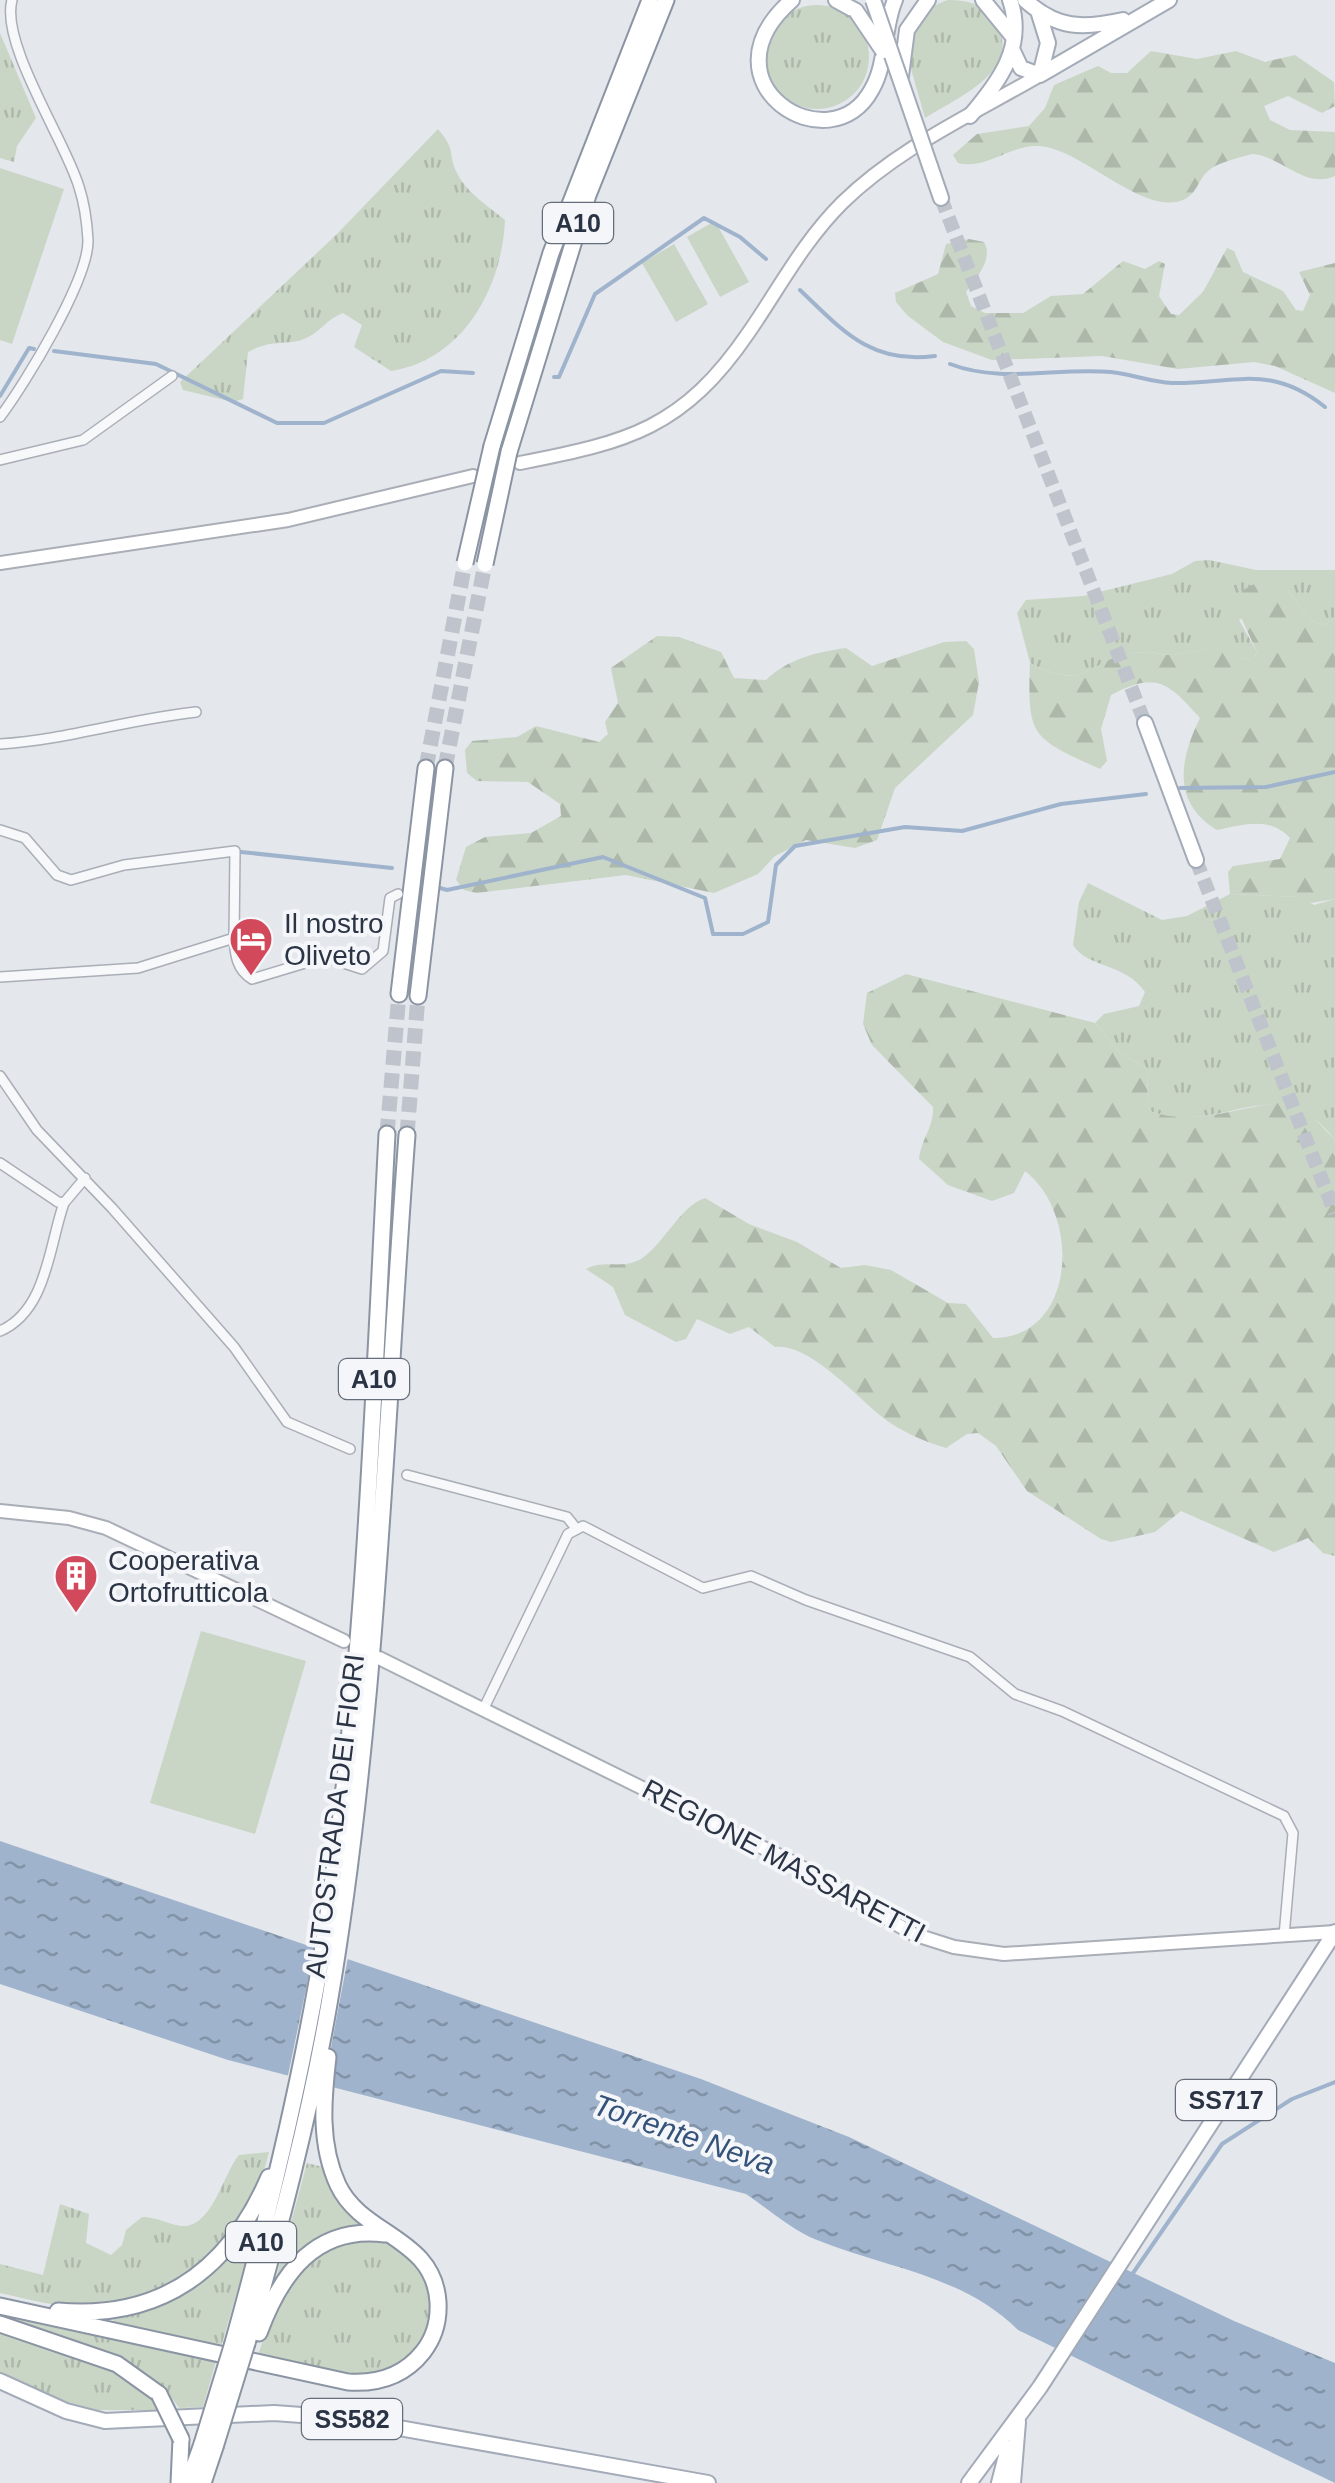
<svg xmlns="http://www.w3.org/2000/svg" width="1335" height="2483" font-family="Helvetica,sans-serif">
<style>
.grass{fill:url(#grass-tufts)}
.forest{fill:url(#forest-firs)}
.garden{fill:#c9d6c5}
.water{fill:url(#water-ripples)}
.pier{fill:#e4e7ec}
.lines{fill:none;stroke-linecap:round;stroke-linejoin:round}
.stream{stroke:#9fb4cc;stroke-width:4}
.primary-tunnel{stroke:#bfc3cb;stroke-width:14;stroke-dasharray:14 7;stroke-linecap:butt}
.highway-tunnel{stroke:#bfc3cb;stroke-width:15;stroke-dasharray:15 8;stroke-linecap:butt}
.street-casing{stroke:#a9aeb7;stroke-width:12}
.secondary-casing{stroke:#a9aeb7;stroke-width:16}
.primary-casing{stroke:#a3abb8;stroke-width:18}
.highway-casing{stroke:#8b94a3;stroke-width:19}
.street{stroke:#f7f8fa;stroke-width:9}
.secondary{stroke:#fff;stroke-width:12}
.primary{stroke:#fff;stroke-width:14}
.highway{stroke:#fff;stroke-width:15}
.primary-bridge-casing{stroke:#a3abb8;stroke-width:18;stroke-linecap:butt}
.highway-bridge-casing{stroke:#8b94a3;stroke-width:19;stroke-linecap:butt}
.primary-bridge{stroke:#fff;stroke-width:14}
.highway-bridge{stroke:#fff;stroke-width:15}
.labels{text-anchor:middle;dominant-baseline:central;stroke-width:8;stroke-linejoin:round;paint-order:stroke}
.shield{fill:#f4f6f9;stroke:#676e7b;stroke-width:2.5}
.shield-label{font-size:25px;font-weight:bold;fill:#2b3445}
.poi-label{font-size:28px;fill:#2b3445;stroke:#f4f6f9;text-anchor:start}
.street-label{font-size:28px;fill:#2b3445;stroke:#f4f6f9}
.water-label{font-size:30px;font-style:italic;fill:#34527a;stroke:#f4f6f9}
</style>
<defs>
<pattern id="grass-tufts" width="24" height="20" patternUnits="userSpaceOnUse" patternTransform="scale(2.5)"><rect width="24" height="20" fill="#c9d6c5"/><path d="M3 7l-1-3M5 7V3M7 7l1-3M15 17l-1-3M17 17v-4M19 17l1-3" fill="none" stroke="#adb8ab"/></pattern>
<pattern id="forest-firs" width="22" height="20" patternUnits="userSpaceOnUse" patternTransform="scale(2.5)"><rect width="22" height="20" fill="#c9d6c5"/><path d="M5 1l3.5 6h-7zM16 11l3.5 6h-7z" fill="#adb8ab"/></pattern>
<pattern id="water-ripples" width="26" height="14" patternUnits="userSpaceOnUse" patternTransform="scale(2.5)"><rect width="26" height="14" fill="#9fb4cc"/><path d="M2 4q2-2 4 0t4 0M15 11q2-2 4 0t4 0" fill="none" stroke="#8293a7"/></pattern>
</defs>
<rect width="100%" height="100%" fill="#e4e7ec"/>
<path class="grass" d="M948,0C969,0 983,4 995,23C1025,70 958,97 925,118L905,48C909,26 927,6 948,0Z
M765 57a52 52 0 1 1 104 0a52 52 0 1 1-104 0Z
M0,33L36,118L17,146L14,162L0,158Z
M438,129C457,151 447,153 457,173C466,192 488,206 505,220C502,288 463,360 391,371L354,347L362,325L343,313C327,319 323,329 310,336C290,348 275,337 248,352L243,399L233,402L183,390L180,382L336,235Z
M1209,560L1256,570H1335V618L1323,626L1310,619L1286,588L1239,620L1257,652L1252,659C1240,661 1235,653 1224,650C1206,645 1187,655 1169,655C1162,655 1154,652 1146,652C1087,653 1094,696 1030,663L1017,613L1026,600L1083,596L1172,574L1195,561Z
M432,771L439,773L412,993L406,992Z
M1088,883L1162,920L1187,916L1230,894L1300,897L1314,905L1335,899V1140C1278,1065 1226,1136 1152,1112L1148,1106L1147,1068L1119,1052L1095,1023L1104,1014L1139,1006L1145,992C1124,962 1089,969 1073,945L1079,902Z
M269,2152C249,2239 176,2308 84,2307C55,2307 27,2299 0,2293V2264L43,2275L60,2204L89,2214L86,2243L111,2255L122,2245L126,2230L142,2217C157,2217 167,2224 181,2226C212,2229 223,2174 239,2155Z
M307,2163L327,2168L364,2223L329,2234L281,2279L276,2278Z
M256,2226L221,2347L113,2323L114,2318L156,2306L222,2262Z
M351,2238C363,2239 378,2238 389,2243C450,2270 442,2365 373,2375C336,2380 293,2363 258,2355C278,2296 294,2266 351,2238Z
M0,2314L216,2361L203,2407L179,2408C144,2352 59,2340 0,2320Z
M0,2328C59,2349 121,2362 163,2410H85L0,2373Z"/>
<path class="forest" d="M1151,51L1197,59L1236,51L1265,62L1295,55L1334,82L1335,106L1322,113L1288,96L1264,106L1270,120L1290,130L1335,132V176C1305,190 1280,155 1252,154C1239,158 1218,162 1208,171C1198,180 1197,194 1183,200C1142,216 1084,150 1040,146C1009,144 988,170 958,163L953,155L977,134L1029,126L1045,108L1054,85L1098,66L1111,73H1127Z
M969,239L984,242C994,260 976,277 966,292L971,306L985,313H1023L1051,296L1083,294L1123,261L1145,269L1159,261L1165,264L1159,296L1171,314L1179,315L1203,292L1227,248L1234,251L1243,272L1283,291L1296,310L1303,311L1310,295L1299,272L1335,263V393L1275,366L1254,362L1178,369L1102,356L992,360L943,342L908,316L896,302L895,293L938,274L946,244Z
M1256,583L1286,588L1310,619L1323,626L1335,618V899L1305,904L1299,897L1230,894L1228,872L1233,866L1280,859L1290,838C1269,816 1244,825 1217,830C1171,802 1180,759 1200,718C1168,682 1156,671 1111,695L1101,729L1107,761L1100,769C1033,738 1027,739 1030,663C1094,696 1086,653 1146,652C1154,652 1161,655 1169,655C1187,655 1206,645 1224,649C1235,653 1240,661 1252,659L1257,652L1234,602L1236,594Z
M657,636L679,637L721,652L734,678L766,680C788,659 816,652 846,648L872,666L944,642L966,641L974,649L979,682L973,715L895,788L877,840L855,848L806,840L775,856L758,874L714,893L626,875L476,893L464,890L456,880L466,847L485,837L531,833L561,816L560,804L528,782L477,781L467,773L465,750L472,741L517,737L536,726L599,742L608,734L605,722L618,703L611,668Z
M906,974L1095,1023L1119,1052L1147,1068L1148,1106L1152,1112C1203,1128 1248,1101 1299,1102L1335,1140V1556L1323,1553L1308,1538L1274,1552L1181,1511L1155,1532L1111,1542L1101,1539L1027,1491L996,1446L978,1433L967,1434L946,1448C923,1441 899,1431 881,1416C856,1396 809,1343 775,1347L749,1327L730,1334L697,1319L686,1339L676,1342L625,1315L613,1287L586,1269C604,1259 622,1270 641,1259C665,1243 679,1207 705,1198L749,1224L797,1242L841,1268L865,1265L891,1270L948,1303L966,1304L993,1338C1076,1338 1082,1215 1025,1171L1014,1193L992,1201L948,1185L919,1159C921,1139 934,1127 933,1107L872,1045L863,1024L867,993Z"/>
<path class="garden" d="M0,168L64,189L12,344L0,340Z
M715,221L749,282L720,297L687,237Z
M674,244L708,304L676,322L642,263Z
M201,1631L306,1661L255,1834L150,1803Z"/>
<path class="water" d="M0,1841L701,2079L849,2137L1234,2321L1335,2363V2483L1018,2330C963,2275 886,2268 817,2240C792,2230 768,2209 746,2194L228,2060L0,1984Z"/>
<path class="pier" d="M316,1941L349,1952L323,2090L287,2080Z"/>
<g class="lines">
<path class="stream" d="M800,290C842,330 871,365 935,356
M54,351L156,364L277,423H324L441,371L473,373
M950,364C1003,384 1056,367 1111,372C1131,374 1151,382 1172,383C1235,384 1270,363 1325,407
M554,377H559L595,294L704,218L740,237L766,259
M0,396L29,348L34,349
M1180,788L1266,787L1335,772
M241,852L392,868
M440,888L447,890L603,857L705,898L713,934H743L768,922L776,865L795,846L905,827L962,831L1061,804L1146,794
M1131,2276L1222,2144L1292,2099L1335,2082"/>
<path class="primary-tunnel" d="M941,198L1145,723
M1196,860L1335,1213"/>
<path class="highway-tunnel" d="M426,768L465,563
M445,768L485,564
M387,1134L399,994
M407,1135L418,996"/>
<defs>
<path id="street" d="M0,417C25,384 89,279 88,240C87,223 84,202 79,187C66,142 0,44 12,0
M0,460L83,440L172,376
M0,744C66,740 129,719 196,712
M0,830L25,838L57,875L71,880L124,865L235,851L234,938L138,968L0,977
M234,938C235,955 237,970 252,979L325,957L362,969L383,951L390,898L398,894
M0,1076L37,1130L112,1208L234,1347L287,1422L350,1449
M0,1163L58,1202L64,1203L85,1178
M0,1331C47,1311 49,1245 64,1203
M407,1475L567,1517L575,1527
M484,1708L568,1534L583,1526L703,1588L751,1576L806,1600L970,1657L1015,1694L1062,1711L1284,1816L1293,1833L1284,1936"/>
<path id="secondary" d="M520,463C628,442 683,429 749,332C780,287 803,242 842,203C898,148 973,114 1040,75
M0,563L288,520L473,476
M0,1511L69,1518L106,1528L344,1641
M379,1658L796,1864L913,1934L954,1947L1004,1954L1335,1932"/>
<path id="primary" d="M792,0C697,83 831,167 872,89C887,63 883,28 895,0
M836,0L856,11
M983,0L1014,38
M1025,0C1057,29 1082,29 1123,20
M1039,14L1048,43L1040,75
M1012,49L1021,68L1040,75L1169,0
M901,76L907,30L928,0
M970,116C999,82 1026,47 1010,0
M930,166L941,198
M1145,723L1196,860
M0,2381L66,2411L105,2421L274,2413L343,2418L708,2483
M969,2483L1040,2387L1335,1932
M999,2483L1008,2448
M1013,2483L1018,2422"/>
<path id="highway" d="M492,446L551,253L650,0
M509,452L588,195L666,0
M399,994L426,768
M418,996L445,768
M0,2306L348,2382C377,2384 404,2376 423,2352C434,2338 439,2320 438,2302C434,2237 362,2236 338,2185C319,2144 323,2100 328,2057
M58,2311C161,2320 229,2270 269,2177
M0,2324L117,2364L159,2394
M259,2333C281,2273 316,2225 385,2234
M233,2343C271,2206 304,2069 326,1928C365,1666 373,1399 387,1134
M247,2343C279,2232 309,2119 329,2004C378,1718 385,1424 407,1135
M179,2483L181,2439
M188,2483L202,2444
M203,2483L215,2447"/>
</defs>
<use href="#street" class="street-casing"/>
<use href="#secondary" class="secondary-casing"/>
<use href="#primary" class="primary-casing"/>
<use href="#highway" class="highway-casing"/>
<use href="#street" class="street"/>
<use href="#secondary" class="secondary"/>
<use href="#primary" class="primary"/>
<use href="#highway" class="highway"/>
<defs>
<path id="primary-bridge" d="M873,0L930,166
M856,11L883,51"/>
<path id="highway-bridge" d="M465,563L492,446
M485,564L509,452
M159,2394L181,2439
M202,2444L233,2343
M215,2447L247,2343"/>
</defs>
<use href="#primary-bridge" class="primary-bridge-casing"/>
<use href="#highway-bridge" class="highway-bridge-casing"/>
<use href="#primary-bridge" class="primary-bridge"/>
<use href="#highway-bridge" class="highway-bridge"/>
</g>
<defs>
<symbol id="hotel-pin" viewBox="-11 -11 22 30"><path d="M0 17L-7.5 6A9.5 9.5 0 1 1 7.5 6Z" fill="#d1495b" stroke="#f4f6f9"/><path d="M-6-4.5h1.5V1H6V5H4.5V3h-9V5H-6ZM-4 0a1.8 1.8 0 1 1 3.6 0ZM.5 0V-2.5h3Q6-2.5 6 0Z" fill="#fff"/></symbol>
<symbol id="building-pin" viewBox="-11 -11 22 30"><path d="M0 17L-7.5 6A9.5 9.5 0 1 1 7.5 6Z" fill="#d1495b" stroke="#f4f6f9"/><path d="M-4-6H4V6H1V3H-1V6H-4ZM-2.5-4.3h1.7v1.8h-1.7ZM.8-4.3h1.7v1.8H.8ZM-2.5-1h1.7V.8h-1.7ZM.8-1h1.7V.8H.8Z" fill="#fff"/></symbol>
</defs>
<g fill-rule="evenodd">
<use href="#hotel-pin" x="226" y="914" width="50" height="68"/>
<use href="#building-pin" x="51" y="1551" width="50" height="68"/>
</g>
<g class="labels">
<g class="shield">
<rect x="543" y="203" width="70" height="40" rx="8"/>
<rect x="339" y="1359" width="70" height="40" rx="8"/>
<rect x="1176" y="2080" width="100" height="40" rx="8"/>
<rect x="226" y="2222" width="70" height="40" rx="8"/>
<rect x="302" y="2399" width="100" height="40" rx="8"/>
</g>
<g class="shield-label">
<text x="578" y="223">A10</text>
<text x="374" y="1379">A10</text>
<text x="1226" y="2100">SS717</text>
<text x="261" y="2242">A10</text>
<text x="352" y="2419">SS582</text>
</g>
<g class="poi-label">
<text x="284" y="923">Il nostro<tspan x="284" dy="32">Oliveto</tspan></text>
<text x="108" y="1560">Cooperativa<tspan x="108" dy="32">Ortofrutticola</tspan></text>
</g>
<g class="street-label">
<text transform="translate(335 1816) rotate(-83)">AUTOSTRADA DEI FIORI</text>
<text transform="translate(784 1861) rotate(28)">REGIONE MASSARETTI</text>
</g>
<g class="water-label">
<text transform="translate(684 2134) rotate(19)">Torrente Neva</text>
</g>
</g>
</svg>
